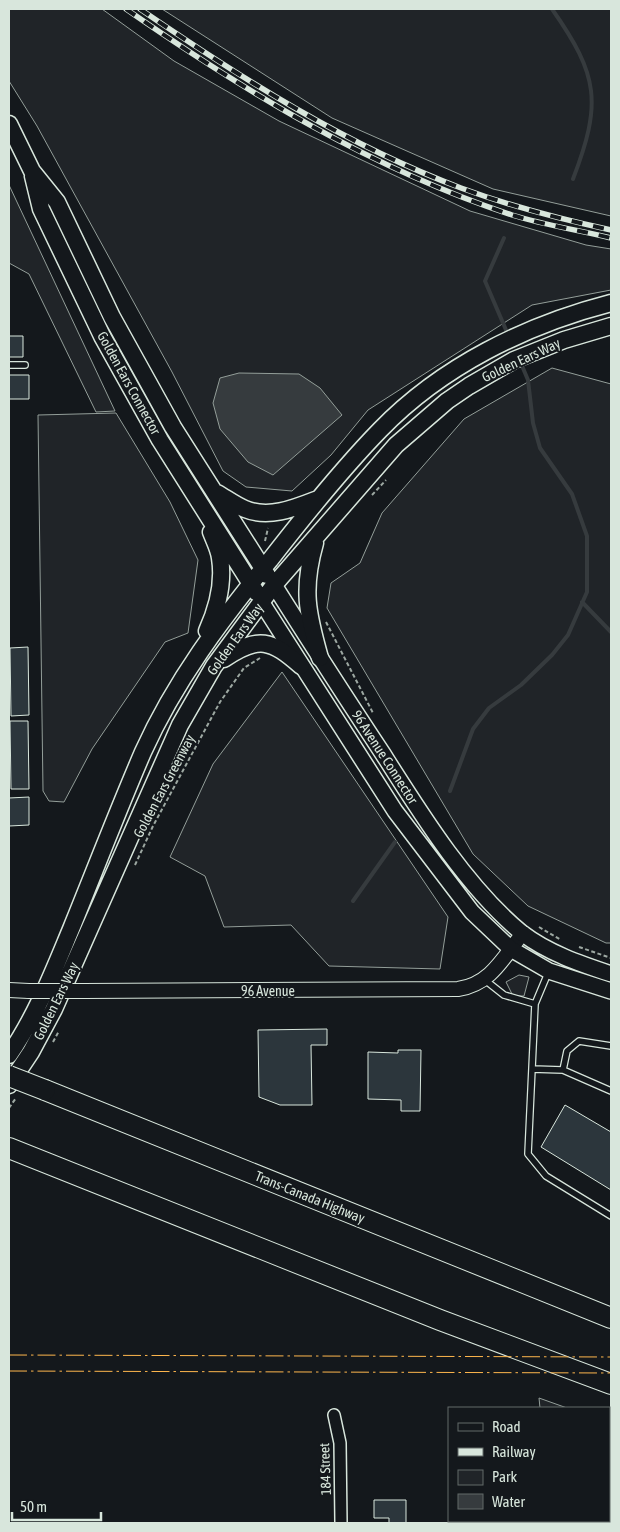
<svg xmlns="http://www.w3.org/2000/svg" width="620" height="1532" font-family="'Asap Condensed',sans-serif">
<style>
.green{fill:#202428;stroke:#939e99}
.water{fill:#363b3e;stroke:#939e99}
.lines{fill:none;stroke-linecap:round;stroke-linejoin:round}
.stream{stroke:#363b3e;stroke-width:4}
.building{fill:#2c363c;stroke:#d8e6dc}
.service-casing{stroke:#d8e6dc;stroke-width:8}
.minor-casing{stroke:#d8e6dc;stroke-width:14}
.tertiary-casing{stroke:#d8e6dc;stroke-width:16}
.secondary-casing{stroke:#d8e6dc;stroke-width:18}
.primary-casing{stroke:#d8e6dc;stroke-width:19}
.motorway-casing{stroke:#d8e6dc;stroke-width:22}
.path{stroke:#9da8a2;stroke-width:2;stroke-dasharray:4 2.5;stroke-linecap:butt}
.service{stroke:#14181c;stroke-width:5.5}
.minor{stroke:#14181c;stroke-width:11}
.tertiary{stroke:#14181c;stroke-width:14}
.secondary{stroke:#14181c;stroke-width:15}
.primary{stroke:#14181c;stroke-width:16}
.motorway{stroke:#14181c;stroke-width:20}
.rail-casing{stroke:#d8e6dc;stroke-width:5.5}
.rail{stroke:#14181c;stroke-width:4;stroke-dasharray:11;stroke-linecap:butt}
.tertiary-bridge-casing{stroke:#d8e6dc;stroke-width:16;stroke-linecap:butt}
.motorway-bridge-casing{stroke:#d8e6dc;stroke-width:22;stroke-linecap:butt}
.tertiary-bridge{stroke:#14181c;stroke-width:14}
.motorway-bridge{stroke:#14181c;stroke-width:20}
.power{stroke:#ffb74d;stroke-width:1;stroke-dasharray:18 4 2.5 4;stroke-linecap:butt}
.labels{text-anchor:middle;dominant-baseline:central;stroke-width:4;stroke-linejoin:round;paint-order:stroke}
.street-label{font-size:14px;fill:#d8e6dc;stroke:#14181c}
</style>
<rect width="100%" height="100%" fill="#14181c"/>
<path class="green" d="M9,9H102L174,61L279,121L470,211L586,245L611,249V290L532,305L368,410L331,455L292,491L246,487L223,471L172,372L37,126L9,81Z
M162,9H611V216L493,189L332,118Z
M9,185L115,411L96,412L29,274L9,263Z
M552,368L611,384V943H606L528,906L473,854L327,608L331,583L360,563L382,513L464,419Z
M116,413L170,502L198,560L188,633L165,642L92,749L64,802L49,801L43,791L38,415Z
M282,672L448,917L440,969L329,966L291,925L224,927L205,876L170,857L213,764Z
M519,975L529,977L524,996H513L506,982Z
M539,1398L567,1408H540Z
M609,1423L611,1424V1472H609Z"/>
<path class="water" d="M239,373L299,374L320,388L342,415L273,475L248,462L220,429L213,403L220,378Z"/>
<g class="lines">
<path class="stream" d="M552,9C599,76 602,103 573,179
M504,238L485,281L509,337
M582,602L611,632
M450,791L473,729L489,708L521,685L552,655L568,635L587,592V536L572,494L540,448L533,423L528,380L520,361
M353,901L395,842"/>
</g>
<path class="building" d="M9,336H23V357H9Z
M9,375H29V399H9Z
M28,647L29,715L11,716L10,648Z
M10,721H28L29,789H11Z
M29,797V825L9,826V798Z
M327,1029V1045H311L312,1105H280L259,1097L258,1030Z
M398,1050H421L420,1111H401V1100L368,1099V1052L398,1053Z
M565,1105L611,1132V1190L541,1147Z
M374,1500H406V1523H389V1518H374Z"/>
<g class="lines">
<defs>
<path id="service" d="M9,365H25
M548,973L535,1004L528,1154L546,1176L611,1216
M485,980L504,995L535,1004
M532,1069L563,1070L611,1091
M563,1070L567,1051L579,1041L611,1046"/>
<path id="minor" d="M334,1415L340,1443L341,1523"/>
<path id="tertiary" d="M9,990L29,991
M84,991L458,989C491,984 503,958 523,933"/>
<path id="secondary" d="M274,585C310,642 346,698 383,754C421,814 467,888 522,933C548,953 581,964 611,974
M262,603L395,811L472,912L511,949L549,971L611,991"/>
<path id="primary" d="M9,124L32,171L57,202L112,317L173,427L267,575
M33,176L41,209L102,336L160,440L256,592
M217,493C226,498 235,505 245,509C269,519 295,508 318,499
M315,543C302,589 307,612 320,658
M207,631C217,609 224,583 220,558C219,549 214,540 211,532
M224,659C259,635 271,640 301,666
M9,1055C36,1016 53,972 71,929C95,870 118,810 143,752C175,681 221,620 270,560C305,515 341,470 380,430C442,366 526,325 611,303
M9,1085L31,1052L54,1009L180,725L214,666L274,585L396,445L447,401L469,386L514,360L564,340L611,326"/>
<path id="motorway" d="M45,1090L611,1318
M9,1148L440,1320L611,1384"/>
</defs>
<use href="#service" class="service-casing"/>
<use href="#minor" class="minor-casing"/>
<use href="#tertiary" class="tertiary-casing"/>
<use href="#secondary" class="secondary-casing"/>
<use href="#primary" class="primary-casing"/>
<use href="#motorway" class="motorway-casing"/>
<path class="path" d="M372,495L386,480
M265,541L268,528
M326,622L373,713
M135,865L153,826L220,702L244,668L260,658
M539,927L561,940
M579,947L611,958
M53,1042L59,1031
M9,1108L16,1098"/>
<use href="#service" class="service"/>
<use href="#minor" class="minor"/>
<use href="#tertiary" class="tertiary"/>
<use href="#secondary" class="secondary"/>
<use href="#primary" class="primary"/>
<use href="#motorway" class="motorway"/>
<defs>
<path id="rail" d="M126,9C246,92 372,169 512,215C544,225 578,230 611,238
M140,9C241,78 346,145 461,188C510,206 560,219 611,230"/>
</defs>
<use href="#rail" class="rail-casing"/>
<use href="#rail" class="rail"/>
<defs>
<path id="tertiary-bridge" d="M29,991H84"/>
<path id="motorway-bridge" d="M9,1076L45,1090"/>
</defs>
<use href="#tertiary-bridge" class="tertiary-bridge-casing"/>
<use href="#motorway-bridge" class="motorway-bridge-casing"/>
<use href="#tertiary-bridge" class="tertiary-bridge"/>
<use href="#motorway-bridge" class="motorway-bridge"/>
<path class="power" d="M9,1355L611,1357
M9,1371L611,1373"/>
</g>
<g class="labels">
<g class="street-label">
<text transform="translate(521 360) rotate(-25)">Golden Ears Way</text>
<text transform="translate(129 383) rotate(61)">Golden Ears Connector</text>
<text transform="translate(235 639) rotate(-54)">Golden Ears Way</text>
<text transform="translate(385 757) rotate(57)">96 Avenue Connector</text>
<text transform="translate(164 786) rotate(-62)">Golden Ears Greenway</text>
<text x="268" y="991">96 Avenue</text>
<text transform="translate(56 1001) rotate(-64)">Golden Ears Way</text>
<text transform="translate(310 1197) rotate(22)">Trans-Canada Highway</text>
<text transform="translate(325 1469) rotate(-92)">184 Street</text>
</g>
</g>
<rect width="620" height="1532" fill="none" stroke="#d8e6dc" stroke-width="20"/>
<rect x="448" y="1407" width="162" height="115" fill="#14181c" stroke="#626a69"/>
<rect x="458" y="1423" width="25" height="8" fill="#14181c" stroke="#626a69"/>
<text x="492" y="1432" font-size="15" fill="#d8e6dc">Road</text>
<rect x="458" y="1448" width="25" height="8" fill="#d8e6dc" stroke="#626a69"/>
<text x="492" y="1457" font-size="15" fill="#d8e6dc">Railway</text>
<rect x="458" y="1470" width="25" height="15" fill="#202428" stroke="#626a69"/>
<text x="492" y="1482" font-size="15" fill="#d8e6dc">Park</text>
<rect x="458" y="1494" width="25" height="15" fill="#363b3e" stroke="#626a69"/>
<text x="492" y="1507" font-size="15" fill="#d8e6dc">Water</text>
<path d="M12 1512v8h89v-8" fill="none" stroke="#d8e6dc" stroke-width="2.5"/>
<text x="20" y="1512" font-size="15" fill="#d8e6dc" stroke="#14181c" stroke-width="4" paint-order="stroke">50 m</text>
</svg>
